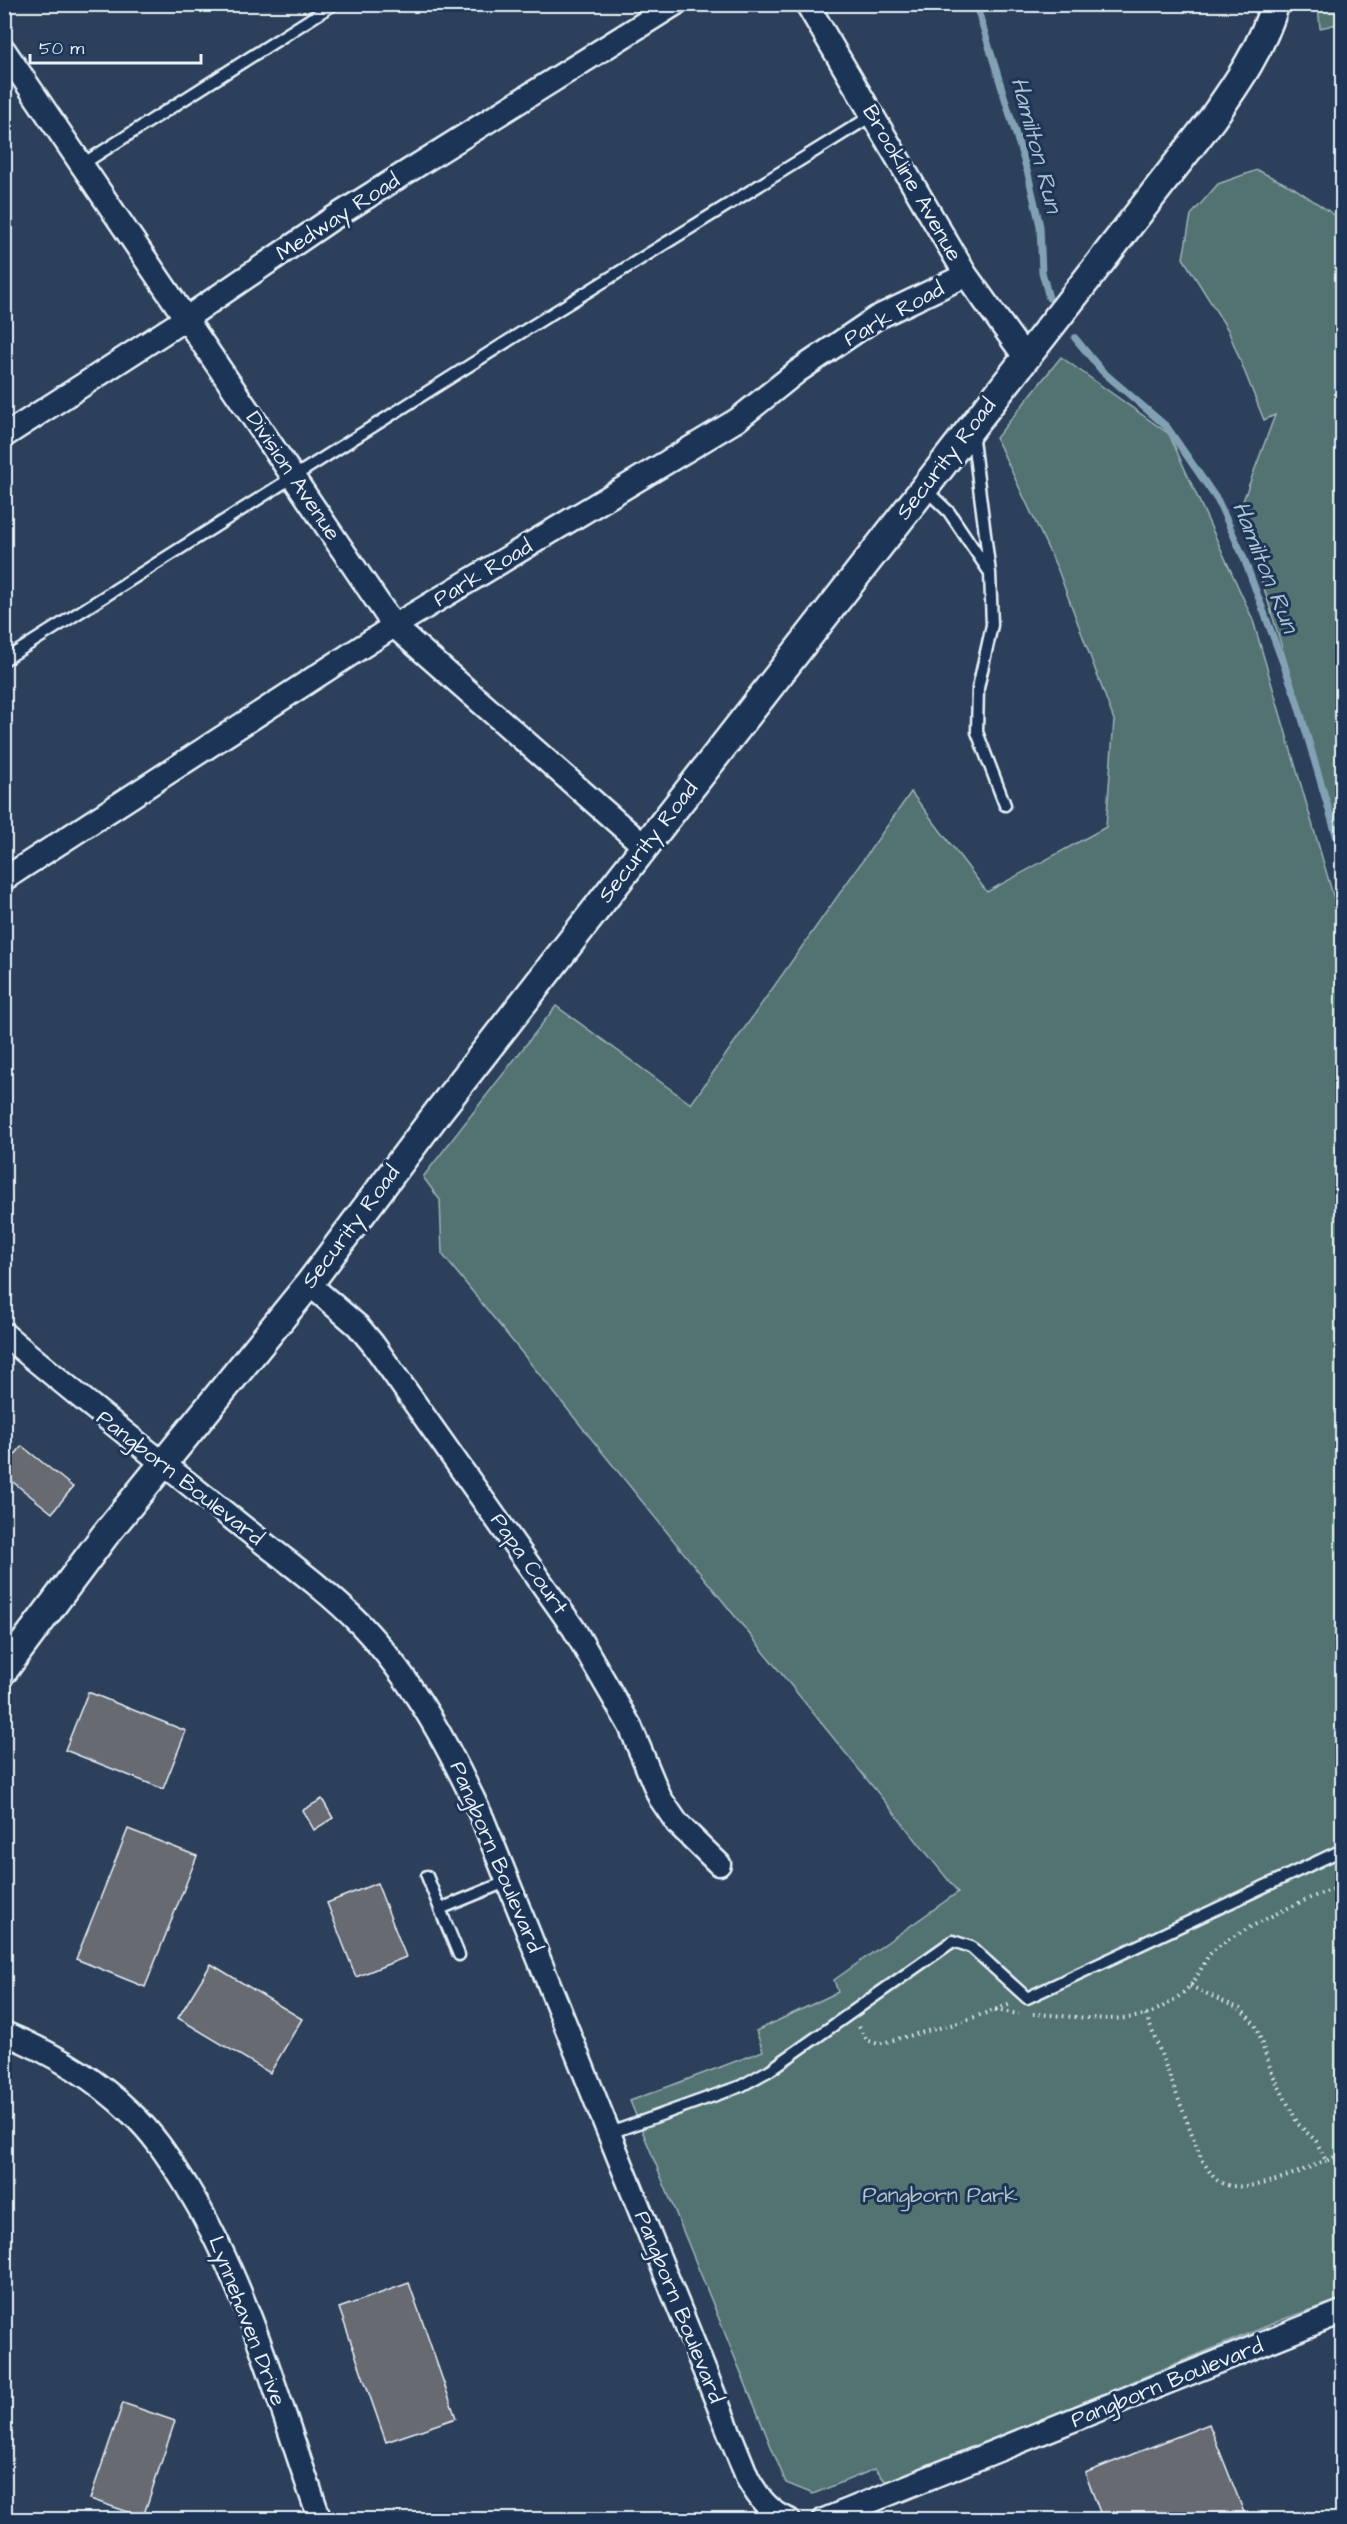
<svg xmlns="http://www.w3.org/2000/svg" width="1347" height="2524" font-family="'Architects Daughter',sans-serif">
<style>
.green{fill:#537372;stroke:#9eb2b5;stroke-width:1.5}
.lines{fill:none;stroke-linecap:round;stroke-linejoin:round}
.stream{stroke:#83a1b4;stroke-width:7}
.building{fill:#686b72;stroke:#e8f1f8;stroke-width:1.5}
.service-casing{stroke:#e8f1f8;stroke-width:15}
.minor-casing{stroke:#e8f1f8;stroke-width:27}
.tertiary-casing{stroke:#e8f1f8;stroke-width:32}
.path{stroke:#e8f1f8;stroke-width:4;stroke-dasharray:1.5 4.5;stroke-linecap:butt}
.service{stroke:#1d3557;stroke-width:10}
.minor{stroke:#1d3557;stroke-width:22}
.tertiary{stroke:#1d3557;stroke-width:27}
.labels{text-anchor:middle;dominant-baseline:central;stroke-width:6;stroke-linejoin:round;paint-order:stroke}
.street-label{font-size:22px;fill:#e8f1f8;stroke:#1d3557}
.park-label{font-size:22px;fill:#b4c5c9;stroke:#1d3557}
.water-label{font-size:24px;font-style:italic;fill:#adc2d0;stroke:#1d3557}
</style>
<rect width="100%" height="100%" fill="#2c405c"/>
<filter id="ink" filterUnits="userSpaceOnUse"><feTurbulence type="fractalNoise" baseFrequency=".0167" numOctaves="2"/><feDisplacementMap in="SourceGraphic" scale="12" xChannelSelector="R" yChannelSelector="G"/><feConvolveMatrix kernelMatrix="1 2 1 2 8 2 1 2 1" color-interpolation-filters="sRGB"/></filter>
<g filter="url(#ink)">
<path class="green" d="M1318,5H1342V23L1320,28Z
M1257,170L1294,188L1342,220V846L1240,509L1275,415L1264,420L1228,330L1183,258L1191,215L1218,184Z
M1061,357L1169,434L1253,620L1342,926V2299L1284,2319L887,2483L875,2469L813,2494L786,2483L630,2101L763,2051L756,2031L838,1992L834,1980L958,1892L442,1254L440,1200L423,1177L556,1006L691,1104L911,792L987,892L1106,827L1114,720L1058,570L996,438Z"/>
<g class="lines">
<path class="stream" d="M976,4L1028,174L1040,226L1042,272L1049,298
M1075,338L1102,371L1167,427L1218,501L1243,556L1296,698L1342,855"/>
</g>
<path class="building" d="M22,1446L73,1487L52,1513L4,1475V1468Z
M88,1692L186,1731L163,1789L65,1750Z
M322,1799L333,1818L314,1830L303,1810Z
M128,1829L197,1856L145,1987L76,1959Z
M377,1883L406,1957L356,1977L327,1903Z
M211,1964L302,2019L270,2073L178,2018Z
M409,2283L456,2418L386,2442L339,2308Z
M123,2403L175,2421L143,2517L90,2499Z
M1209,2424L1247,2520H1103L1085,2473Z"/>
<g class="lines">
<defs>
<path id="service" d="M81,165L334,4
M972,432L990,573L992,625L978,688L977,732L1005,805
M924,488L949,512L988,570
M4,660L519,334L873,115
M427,1876L440,1909
M459,1955L440,1909L508,1881
M610,2133L741,2086L770,2070L953,1941L971,1947L1027,1998L1342,1850"/>
<path id="minor" d="M807,4L966,275L1025,357
M4,50L394,626L644,846
M4,436L185,319L330,220L675,4
M4,879L394,626L737,420L798,371L876,318L966,275
M309,1284L358,1326L373,1344L574,1629L630,1726L660,1798L677,1823L719,1864
M4,1334C81,1399 160,1461 238,1523C279,1556 324,1587 361,1625C415,1682 450,1749 483,1820L748,2479C759,2498 768,2511 789,2520
M4,2033C51,2052 95,2078 131,2113C154,2134 170,2160 186,2185C249,2288 280,2407 320,2520
M824,2520L1342,2312"/>
<path id="tertiary" d="M4,1670L105,1535L309,1284L438,1112L1212,119C1238,82 1262,48 1275,4"/>
</defs>
<use href="#service" class="service-casing"/>
<use href="#minor" class="minor-casing"/>
<use href="#tertiary" class="tertiary-casing"/>
<path class="path" d="M1190,1986L1240,2009L1255,2024L1272,2073L1298,2124L1316,2141L1326,2161L1342,2153
M995,2010L1019,2014
M1033,2014C1064,2015 1119,2024 1147,2014C1161,2009 1179,1998 1189,1987C1200,1976 1203,1959 1215,1949C1236,1932 1316,1892 1342,1887
M1146,2015L1200,2155C1206,2166 1213,2182 1227,2185C1257,2192 1299,2171 1326,2161
M859,2027L867,2040L878,2044L958,2023L1011,2004"/>
<use href="#service" class="service"/>
<use href="#minor" class="minor"/>
<use href="#tertiary" class="tertiary"/>
</g>
</g>
<g class="labels">
<g class="street-label">
<text transform="translate(912 183) rotate(60)">Brookline Avenue</text>
<text transform="translate(338 217) rotate(-33)">Medway Road</text>
<text transform="translate(894 314) rotate(-29)">Park Road</text>
<text transform="translate(946 459) rotate(-52)">Security Road</text>
<text transform="translate(293 476) rotate(56)">Division Avenue</text>
<text transform="translate(483 573) rotate(-31)">Park Road</text>
<text transform="translate(648 842) rotate(-52)">Security Road</text>
<text transform="translate(351 1227) rotate(-53)">Security Road</text>
<text transform="translate(180 1478) rotate(38)">Pangborn Boulevard</text>
<text transform="translate(529 1564) rotate(55)">Papa Court</text>
<text transform="translate(496 1857) rotate(67)">Pangborn Boulevard</text>
<text transform="translate(679 2307) rotate(68)">Pangborn Boulevard</text>
<text transform="translate(247 2321) rotate(69)">Lynnehaven Drive</text>
<text transform="translate(1167 2383) rotate(-22)">Pangborn Boulevard</text>
</g>
<g class="park-label">
<text x="940" y="2195">Pangborn Park</text>
</g>
<g class="water-label">
<text transform="translate(1036 145) rotate(75)">Hamilton Run</text>
<text transform="translate(1265 567) rotate(68)">Hamilton Run</text>
</g>
</g>
<rect width="1347" height="2524" fill="none" stroke="#1d3557" stroke-width="24"/>
<rect x="12" y="12" width="1323" height="2500" fill="none" stroke="#e8f1f8" stroke-width="2" filter="url(#ink)"/>
<path d="M30 54v9h171v-9" fill="none" stroke="#e8f1f8" stroke-width="3"/>
<text x="39" y="54" font-size="18" fill="#e8f1f8" stroke="#1d3557" stroke-width="4.5" paint-order="stroke">50 m</text>
</svg>
